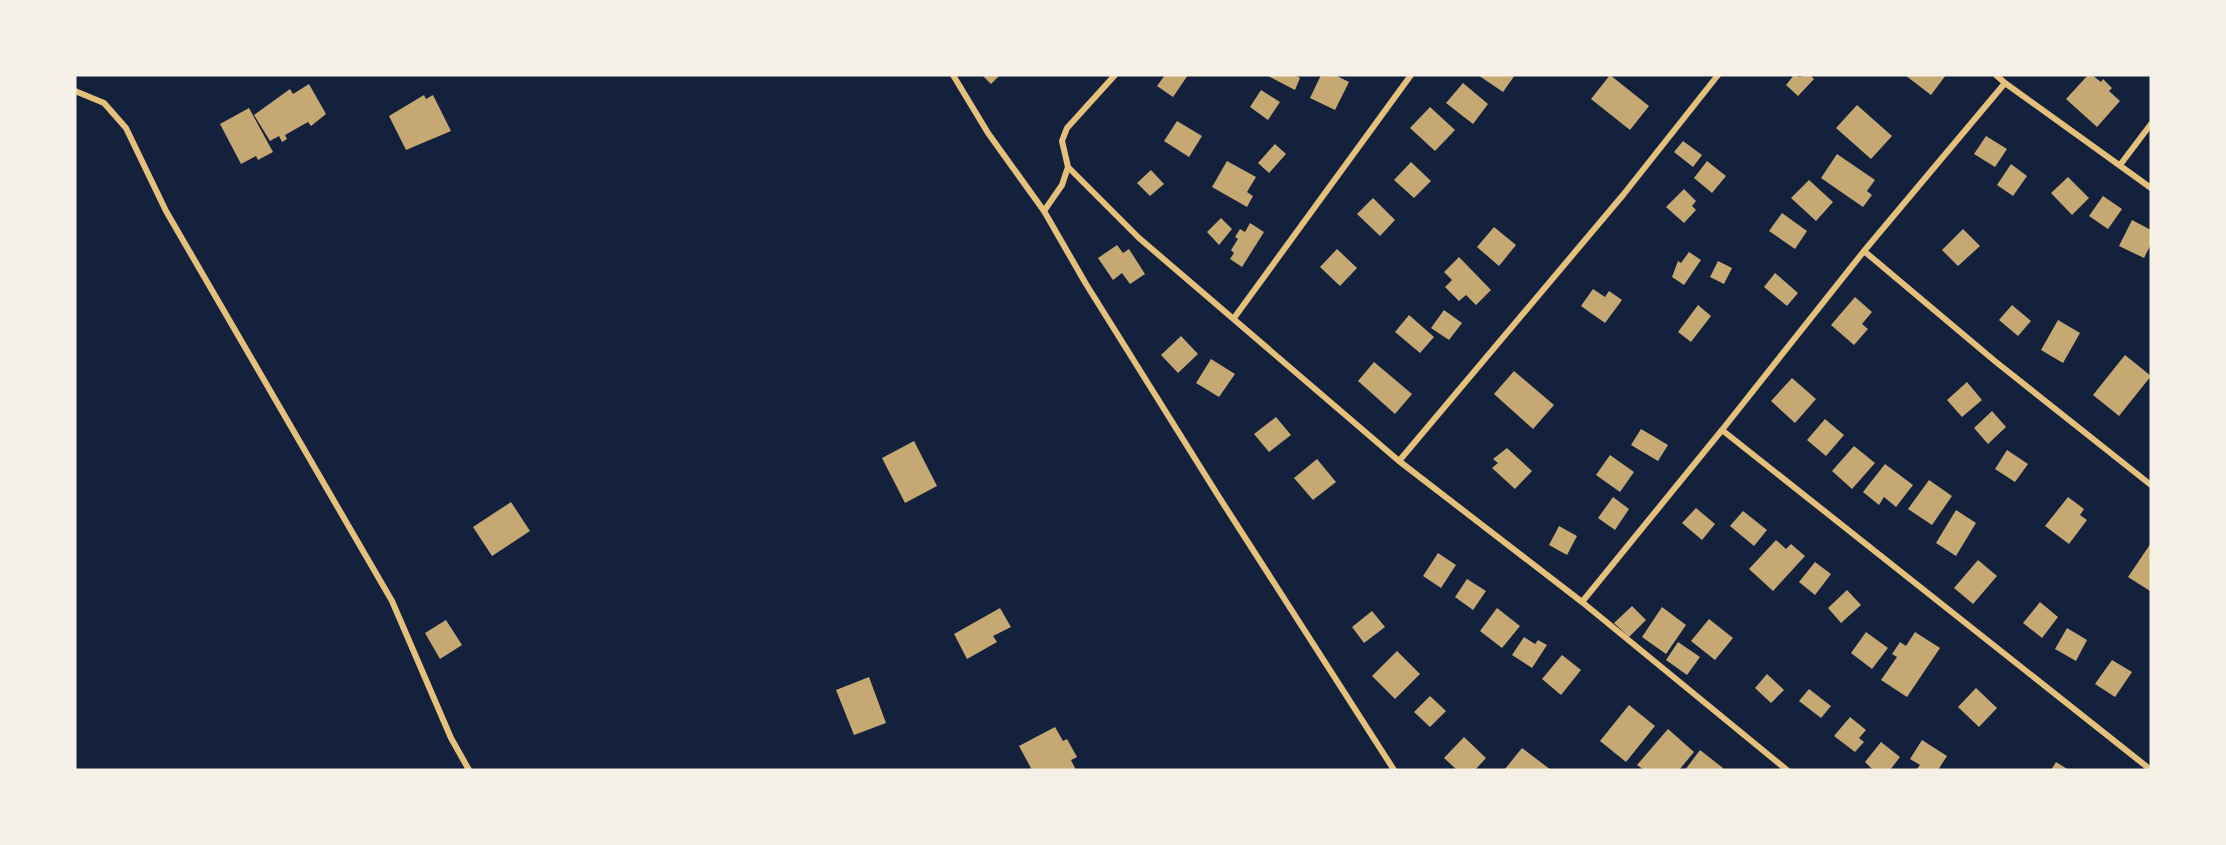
<svg xmlns="http://www.w3.org/2000/svg" width="2226" height="845" font-family="'PT Sans Narrow',sans-serif">
<style>
.building{fill:#c6a872}
.lines{fill:none;stroke-linecap:round;stroke-linejoin:round}
.minor{stroke:#e5c07b;stroke-width:6}
</style>
<rect width="100%" height="100%" fill="#14213d"/>
<path class="building" d="M982,75H1000L991,84Z
M1165,75H1188L1173,97L1157,86Z
M1266,75H1295L1300,78L1295,90Z
M1321,75H1335L1349,82L1335,110L1310,98Z
M1478,75H1515L1503,92Z
M1610,75L1649,106L1630,130L1591,99Z
M1794,75L1799,77L1810,75L1814,79L1798,96L1786,85Z
M1905,75H1946L1931,95Z
M2088,75H2092L2101,82L2103,79L2112,88L2109,91L2120,101L2097,127L2066,99Z
M1463,83L1488,104L1473,124L1446,103Z
M309,84L326,114L311,126L308,122L285,135L287,139L282,142L279,136L270,141L254,115L290,89L293,94Z
M1261,90L1280,102L1268,120L1250,107Z
M424,95L426,99L433,95L451,131L406,150L389,116Z
M1857,105L1892,136L1871,159L1836,128Z
M1430,107L1455,130L1435,151L1410,128Z
M249,108L273,152L258,160L256,156L241,164L220,124Z
M1177,121L1202,136L1189,157L1164,141Z
M1986,136L2007,149L1995,167L1974,154Z
M1683,141L1702,155L1693,167L1674,152Z
M1275,144L1286,154L1269,173L1258,163Z
M1837,154L1875,180L1867,191L1872,195L1863,207L1821,178Z
M1227,161L1256,177L1247,192L1253,196L1247,207L1212,187Z
M1707,161L1726,176L1712,193L1694,178Z
M1411,162L1431,181L1414,198L1394,180Z
M2011,164L2027,176L2013,196L1997,185Z
M1151,170L1164,184L1150,196L1137,183Z
M2068,177L2089,198L2072,215L2051,193Z
M1809,180L1833,202L1816,221L1791,198Z
M1684,189L1696,201L1692,206L1696,210L1684,223L1666,207Z
M2103,196L2122,209L2108,229L2089,216Z
M1373,198L1395,220L1380,236L1357,214Z
M1782,213L1807,231L1795,249L1769,231Z
M1221,218L1232,229L1219,245L1207,232Z
M2132,220L2151,230V244L2144,258L2119,246Z
M1250,223L1264,232L1242,267L1230,259L1234,253L1231,250L1238,239L1235,237L1240,229L1245,232Z
M1494,227L1516,245L1499,266L1477,247Z
M1963,229L1980,246L1958,266L1942,250Z
M1117,245L1123,253L1129,249L1145,274L1130,284L1122,273L1113,280L1098,258Z
M1337,249L1357,268L1340,286L1320,267Z
M1689,252L1701,260L1684,285L1672,277L1678,261L1681,263Z
M1459,257L1491,290L1476,305L1466,295L1459,301L1445,287L1452,280L1444,272Z
M1718,261L1732,268L1724,284L1710,277Z
M1775,273L1798,293L1787,306L1764,287Z
M1593,289L1605,297L1609,291L1622,300L1605,323L1581,306Z
M1855,297L1872,312L1862,324L1868,329L1854,345L1831,325Z
M1698,305L1711,316L1691,342L1678,332Z
M2012,305L2031,321L2018,336L1999,320Z
M1444,310L1462,323L1449,340L1431,328Z
M1409,315L1434,337L1420,353L1395,332Z
M2058,320L2080,333L2063,363L2041,350Z
M1181,336L1198,354L1178,373L1161,355Z
M2125,355L2151,376L2119,416L2093,395Z
M1211,359L1235,374L1219,397L1196,383Z
M1374,362L1412,394L1395,414L1358,381Z
M1514,371L1554,405L1533,429L1494,394Z
M1792,378L1816,399L1795,423L1771,401Z
M1967,382L1982,400L1962,417L1947,400Z
M1992,411L2006,427L1988,444L1974,428Z
M1276,417L1291,435L1269,452L1254,434Z
M1825,419L1844,435L1826,456L1807,440Z
M1641,429L1668,445L1658,461L1631,445Z
M914,441L937,486L905,503L882,458Z
M1854,446L1875,463L1852,489L1832,471Z
M1507,448L1532,471L1515,489L1492,468L1498,463L1493,459Z
M2007,450L2028,464L2015,482L1995,469Z
M1610,455L1634,472L1620,492L1596,475Z
M1317,459L1336,482L1313,500L1294,478Z
M1885,464L1913,485L1896,507L1884,497L1879,505L1863,492Z
M1929,480L1952,496L1932,525L1908,509Z
M1613,497L1629,509L1615,530L1598,518Z
M2068,497L2084,509L2080,515L2087,520L2069,544L2045,526Z
M511,502L530,531L492,556L473,527Z
M1696,508L1715,524L1702,540L1682,523Z
M1956,510L1976,523L1956,556L1936,543Z
M1743,511L1767,530L1754,546L1730,526Z
M1559,526L1577,536L1567,555L1549,545Z
M1776,540L1786,549L1791,544L1805,556L1773,591L1749,569Z
M2151,543V589L2150,591L2128,577Z
M1438,553L1456,565L1441,588L1423,576Z
M1978,560L1997,576L1973,604L1954,588Z
M1815,562L1831,574L1815,595L1799,582Z
M1467,579L1486,591L1473,610L1455,597Z
M1847,590L1861,605L1841,623L1828,608Z
M2040,602L2058,617L2042,638L2023,623Z
M1632,606L1646,620L1629,637L1614,623Z
M1662,607L1686,625L1666,654L1642,637Z
M1000,608L1011,627L993,636L997,642L967,659L954,634Z
M1497,608L1520,626L1502,648L1480,631Z
M1372,611L1385,627L1364,643L1352,627Z
M1709,619L1733,638L1715,660L1691,641Z
M446,620L462,645L440,659L425,633Z
M2067,628L2087,640L2076,661L2055,649Z
M1866,632L1888,648L1872,669L1851,653Z
M1915,632L1940,648L1907,697L1881,680L1897,657L1892,654L1900,642L1906,646Z
M1524,637L1535,644L1538,640L1547,645L1532,668L1512,655Z
M1678,642L1700,657L1687,675L1666,660Z
M1397,651L1420,674L1395,699L1372,676Z
M1562,655L1581,670L1561,695L1542,679Z
M2112,660L2132,672L2115,697L2095,684Z
M1767,674L1784,690L1771,703L1755,688Z
M869,677L886,723L854,735L836,690Z
M1976,688L1997,708L1979,727L1958,707Z
M1809,689L1831,706L1821,718L1799,701Z
M1430,696L1446,711L1430,727L1414,712Z
M1629,705L1655,726L1626,762L1600,741Z
M1850,717L1866,730L1859,738L1864,742L1855,752L1834,736Z
M1055,727L1063,741L1067,739L1077,757L1071,760L1076,770H1032L1019,746Z
M1668,729L1694,752L1679,770H1644L1637,765Z
M1464,737L1486,758L1475,770H1457L1444,758Z
M1922,740L1947,756L1938,770H1916L1920,765L1910,759Z
M1881,742L1900,757L1890,770H1873L1865,762Z
M1522,748L1551,770L1505,769Z
M1700,750L1723,768L1722,770H1685Z
M2056,762L2069,770H2051Z"/>
<g class="lines">
<path class="minor" d="M953,75L988,133L1044,211L1086,284L1219,497L1394,770
M1996,75L2005,83
M75,91L104,103L126,128L166,211L392,601L451,738L469,770
M2120,165L2151,124
M1068,167L1062,141L1067,128L1115,75
M1044,211L1062,185L1068,167L1139,238L1399,461L1582,602L1787,770
M1864,251L1996,362L2151,485
M1234,318L1411,75
M1722,430L1864,251L2005,83L2151,188
M1399,461L1623,195L1718,75
M1582,602L1722,430L2151,770"/>
</g>
<rect width="2226" height="845" fill="none" stroke="#f6f1e7" stroke-width="153"/>
</svg>
